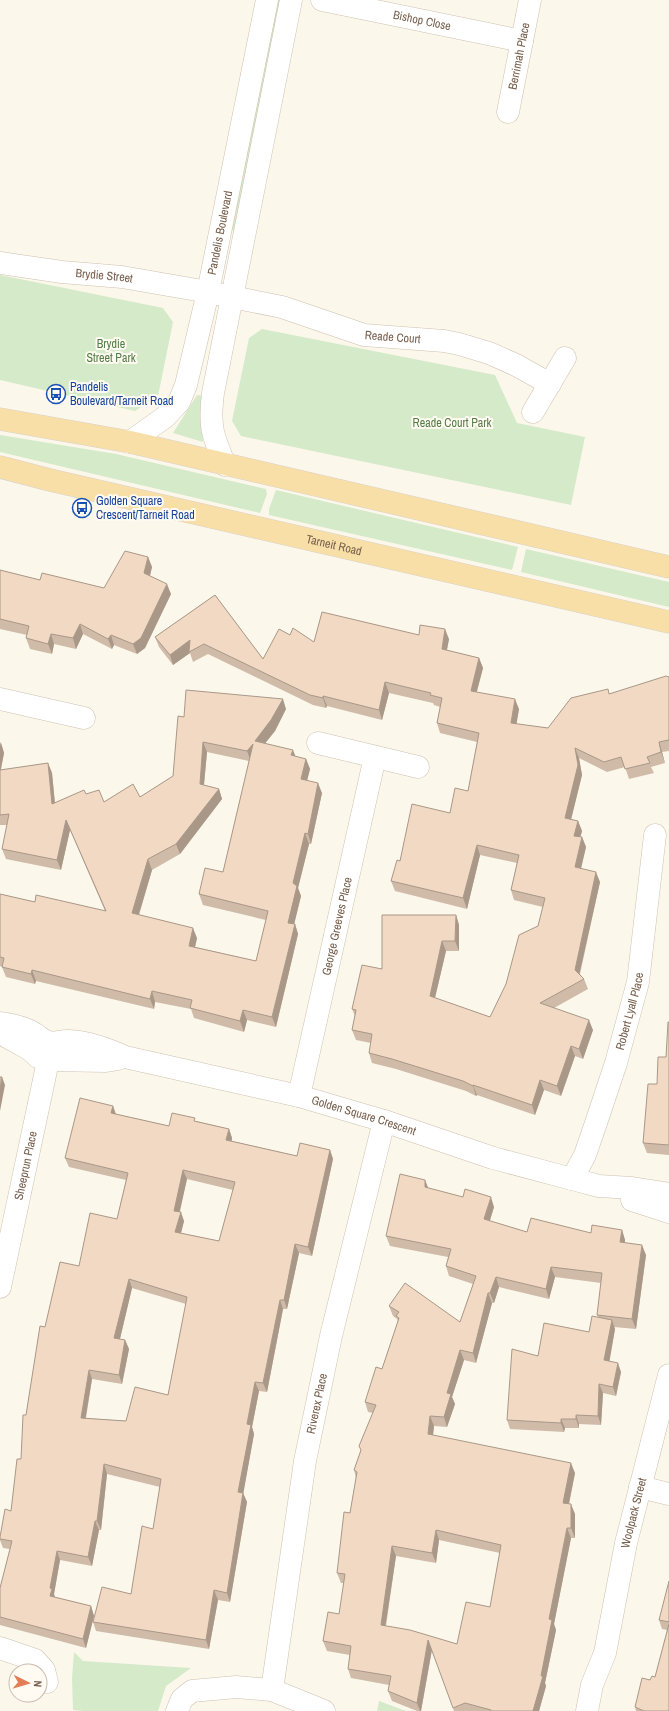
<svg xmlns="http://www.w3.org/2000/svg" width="669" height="1711" font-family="'Archivo Narrow',sans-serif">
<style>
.green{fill:#d4eac9}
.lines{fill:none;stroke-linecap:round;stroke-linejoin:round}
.minor-casing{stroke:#cfc0b0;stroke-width:23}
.major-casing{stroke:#d9d2cd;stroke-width:23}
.minor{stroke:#fff;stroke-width:22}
.major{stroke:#f8dfa7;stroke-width:22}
.wall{fill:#cfbba8;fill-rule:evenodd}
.shaded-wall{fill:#a99888}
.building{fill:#f1d9c3;stroke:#a99888;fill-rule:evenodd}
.labels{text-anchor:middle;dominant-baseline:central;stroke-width:4;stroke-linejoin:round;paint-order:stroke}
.street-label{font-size:12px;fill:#78604e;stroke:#fffaf2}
.park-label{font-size:12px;fill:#537d46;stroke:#fffaf2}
.transit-label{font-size:12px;fill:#164399;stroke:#fffaf2;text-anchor:start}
</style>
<rect width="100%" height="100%" fill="#fcf7eb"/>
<path class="green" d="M274,0H285L238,231L228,230Z
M0,275L163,308L173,322L158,396L135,411L0,380Z
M262,329L495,375L517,423L585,437L571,505L241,436L232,421L249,338Z
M197,395L204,396L201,417L203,442L173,433Z
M0,435L116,454L266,489L267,494L260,513L0,452Z
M276,490L518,547L512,570L269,515V509Z
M526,549L669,582V607L521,572Z
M74,1652L83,1661L191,1668L166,1686L158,1711H82L73,1710L72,1678Z
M379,1701L406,1711H377Z"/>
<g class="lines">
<defs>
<g id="minor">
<path id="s1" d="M322,0L522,41"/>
<path id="s2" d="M508,112L530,0"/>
<path id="s3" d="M0,263L62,272L122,277L197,290L282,307L364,335L444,341L459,344L489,353L516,365L550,384"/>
<path d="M533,412L565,358"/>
<path id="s4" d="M130,442L165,417L179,402L186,385L208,292L267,0"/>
<path d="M225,465C212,434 209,426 213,393L291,0"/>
<path d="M0,699L84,718"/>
<path d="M318,743L418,767"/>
<path id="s5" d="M0,1023C12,1025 25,1027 35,1034C40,1037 42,1040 48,1042C55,1044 62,1040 69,1041C88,1042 108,1049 125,1057L299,1096L384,1121L493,1158L572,1179L599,1186L632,1188L669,1194"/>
<path d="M0,1033L29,1049L38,1057L46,1060L106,1061L118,1059"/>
<path id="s6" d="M299,1096L375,757"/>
<path id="s7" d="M572,1179L585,1155L597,1120L616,1063L638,982L655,835"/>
<path d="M632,1200L669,1212"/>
<path id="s8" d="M0,1287L48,1061L50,1043"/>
<path d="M640,1487L669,1494"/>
<path d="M0,1648L35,1660L44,1670L47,1682"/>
<path id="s9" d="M272,1690L305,1461L331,1336L384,1121"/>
<path d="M177,1711L182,1699L192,1691L236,1687L272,1690L324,1711"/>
<path id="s10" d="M587,1711L592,1685L605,1653L626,1543L669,1375"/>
</g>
<g id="major">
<path d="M0,419L130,442L669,567"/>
<path id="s11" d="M0,467L50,480L669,622"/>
</g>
</defs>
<use href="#minor" class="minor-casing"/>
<use href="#major" class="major-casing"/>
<use href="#minor" class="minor"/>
<use href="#major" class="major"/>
</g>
<path class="wall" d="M148,557L152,567L150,576L171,594L145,648L137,654L114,645L112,649L83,634L76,649L54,644L52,654L30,649L26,638L27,635L0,629V570L40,580L104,588Z
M215,595L263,659L290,635L314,642L419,635L449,639L447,650L479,658L483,668L477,692L519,709L516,724L548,728L609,694L669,677V751L662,752L665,763L651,767L654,773L629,779L625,767L607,772L579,758L582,775L571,819L578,821L582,831L580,837H582L586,847L581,868L600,882L580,974L584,979L588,989L554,1008L593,1030L583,1059L575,1056L561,1096L544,1090L535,1115L477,1095L476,1096L466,1091L396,1069L372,1063L369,1053L371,1043L356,1040L352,1030L355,1016L352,1009L382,969L456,915L459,925V951H446L435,998L490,1017L538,926L543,907L514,900L511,890L517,863L480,855L467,909L395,891L391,881L400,861L450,813L468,791L477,742L440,733L437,723L440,707L434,705L433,703L389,693L382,720L327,706L326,708L313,705L208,654L193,662L190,653L173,665L159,647L155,637Z
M286,709L275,731L265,743L295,756L306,759L310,769L307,780L322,793L311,844H309L298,888L301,896L294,924H295L298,934L276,1027L247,1020L244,1032L194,1018L191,1009L155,1002L154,1009L36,981L35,984L6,977L2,967L0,966V894L35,902L105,911L70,830L61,870L6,859L2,849L7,825H0V742L1,743L4,753L1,770L48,763L52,773L55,803L86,794L104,802L140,797L173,776L184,717ZM207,752L249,761L223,872L199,894L203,905L266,920L256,961L195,947L197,938L139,915L152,870L180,854L222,799L219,789L204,785Z
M669,1022V1155L647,1153L643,1143L657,1084L666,1057Z
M113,1106L116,1114L169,1126L196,1121L229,1129L232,1138V1141L297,1156L330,1150L333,1159L312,1256L299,1253L287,1309H283L267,1392L259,1391L252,1427L254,1434L243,1493L247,1502L230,1602L218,1600L209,1649L96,1631L93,1622L131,1594L153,1529L160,1487L107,1474L101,1530H99L92,1566L60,1560L54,1594L55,1597L91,1606L94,1616L86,1648L0,1625V1588L10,1549L3,1548L0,1540V1537L11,1511L21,1459L26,1415L45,1327L79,1266L117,1219L126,1180L69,1167L65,1158ZM187,1179L233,1190L219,1241L181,1233L184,1221L179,1212ZM132,1288L186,1304L168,1395L126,1421L86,1418L92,1379L122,1384L129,1349L125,1340L120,1339Z
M425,1180L428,1188L494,1207L490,1221L527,1232L591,1233L622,1230L625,1240V1243L646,1255L636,1329L614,1327L615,1329L609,1361L621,1372L616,1396L603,1393L601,1425L579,1424V1428H565L564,1432L510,1429L507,1420L538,1356L589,1332L598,1317L597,1315L601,1283L555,1277L549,1299L499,1287L494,1303H492L476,1363L464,1360L452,1397L455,1404L447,1427L434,1426L433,1435L575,1473L569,1504L575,1514V1538H571L554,1624L556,1630L545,1683L546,1686L539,1711H454L432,1650L421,1711H417L392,1701L388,1691L389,1685L351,1678L348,1669L350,1655L327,1651L323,1641L339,1614L344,1583H341L337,1573L350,1513L356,1478L354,1470L361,1450L359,1446L373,1413L368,1412L365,1402L382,1369L398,1321L397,1319L393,1316L389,1306L460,1322L473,1284L449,1276L446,1266L448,1257L390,1246L386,1236ZM439,1540L500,1553L490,1607L457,1644L386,1626L396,1556L436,1563Z
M669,1581V1711H636L635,1707L650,1680L655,1677L667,1630L662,1629L659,1620Z"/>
<path class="shaded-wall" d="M148,557L152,567L148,583L144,573Z
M167,584L171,594L145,648L137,654L133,644Z
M80,624L83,634L76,649L73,638Z
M445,629L449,639L445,659L442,649Z
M51,634L54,644L52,654L48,644Z
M111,635L114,645L112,649L108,639Z
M190,640L189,652L190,653L173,665L170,655Z
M479,658L483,668L474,701L471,691Z
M385,682L389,693L382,720L379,710Z
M323,696L327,706L326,708L323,698Z
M283,699L286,709L275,731L259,751L255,741Z
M515,699L519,709L515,733L511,723Z
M203,742L207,752L203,795L200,784Z
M659,742L662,752L665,763L661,752Z
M1,743L4,753L0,773V746Z
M253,744L251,762L247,751Z
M575,748L579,758L582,775L569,828L565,818Z
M293,750L297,760L291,755Z
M306,759L310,769L305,789L301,779Z
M48,763L52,773L56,815L52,804Z
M318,783L322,793L311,844L308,834Z
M219,789L222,799L180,854L176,844Z
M66,820L70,830L61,870L57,860Z
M578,821L582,831L578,846L574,836Z
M305,833L309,844L298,888L301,896L292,933L288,923L293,883Z
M582,837L586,847L579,877L575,867Z
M477,845L480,855L467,909L463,898Z
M148,859L152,870L136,924L132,913Z
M596,872L600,882L578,980L575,970Z
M456,915L459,925V951L455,941Z
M295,924L298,934L276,1027L272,1017Z
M193,928L197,938L193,956L189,946Z
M442,941L446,951L433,1006L430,996Z
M32,970L36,981L35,984L31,974Z
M152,991L155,1002L154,1009L150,999Z
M243,1010L247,1020L244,1032L240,1021Z
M589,1020L593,1030L583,1059L579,1049Z
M571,1046L575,1056L561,1096L557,1086Z
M2,1077L5,1085L0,1111V1089Z
M540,1080L544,1090L535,1115L532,1105Z
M473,1085L477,1095L476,1096L473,1086Z
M113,1106L116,1115L111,1113Z
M229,1129L232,1138L230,1149L226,1140Z
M330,1150L333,1159L312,1256L308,1247Z
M183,1170L187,1179L178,1220L174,1211Z
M425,1180L429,1190L425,1187Z
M491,1197L494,1207L487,1229L484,1219Z
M181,1212L184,1221L179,1241L175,1232Z
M622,1230L625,1240L624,1252L620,1242Z
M295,1244L299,1253L287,1309L284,1300Z
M642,1245L646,1255L636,1329L632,1319Z
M551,1267L555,1277L549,1299L546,1289Z
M496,1277L499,1287L494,1303L490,1293Z
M129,1279L132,1288L118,1347L114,1338Z
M488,1293L492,1303L476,1363L473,1353Z
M280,1300L283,1309L267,1392L263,1383Z
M612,1320L615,1329L608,1370L604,1360Z
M125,1340L129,1349L122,1384L119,1375Z
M460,1350L464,1360L452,1397L455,1404L447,1427L444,1417L447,1393Z
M618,1363L621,1372L616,1396L613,1387Z
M89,1370L92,1379L84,1427L81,1418Z
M255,1382L259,1391L252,1427L254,1434L242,1501L238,1492L247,1424Z
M599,1384L603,1393L601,1425L598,1416Z
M576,1415L579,1424V1428L576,1419Z
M430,1416L434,1426L432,1444L428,1434Z
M561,1419L565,1428L564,1432L561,1423Z
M571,1463L575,1473L567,1513L563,1503Z
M104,1464L107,1474L101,1530L97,1521Z
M243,1493L247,1502L230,1602L227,1593Z
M571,1504L575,1514V1538L571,1528Z
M95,1521L99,1530L92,1566L88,1557Z
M567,1528L571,1538L554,1624L556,1630L545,1683L546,1686L539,1711H533L541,1676L549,1619Z
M436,1530L439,1540L436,1563L432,1553Z
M392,1546L396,1556L384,1635L381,1625Z
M57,1551L60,1560L54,1594L55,1598L50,1596V1588Z
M214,1590L218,1600L209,1649L206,1640Z
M91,1606L94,1616L86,1648L83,1639Z
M428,1640L432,1649L421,1711H420L417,1703Z"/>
<path class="building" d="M125,551L148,557L144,573L167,584L141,638L133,644L111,635L108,639L80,624L73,638L51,634L48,644L26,638L29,626L0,619V570L40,580L42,573L104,588Z
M215,595L263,659L279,629L290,635L293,628L314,642L322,612L419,635L420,625L445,629L442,649L479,658L471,691L515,699L511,723L548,728L571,698L608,689L609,694L666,676L669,677V740L659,742L661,752L647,757L650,763L625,769L621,757L604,762L575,748L578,765L565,818L578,821L574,836L582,837L575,867L596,872L575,970L584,979L540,1003L589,1020L579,1049L571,1046L557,1086L540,1080L532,1105L473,1085V1086L463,1081L392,1059L369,1053L372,1034L352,1030L356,1010L352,1009L362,965L382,969V915H456L455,941H442L430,996L490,1017L506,984L519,935L538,926L545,898L511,890L519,855L477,845L463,898L391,881L397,860L400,861L412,804L450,813L455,788L468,791L479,733L437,723L442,698L430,695L431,693L385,682L379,710L323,696V698L310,695L204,644L189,652L190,640L170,655L155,637Z
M186,690L283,699L271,720L255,741L293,750L291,755L306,759L301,779L318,783L308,834L305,833L293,883L297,886L288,923L295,924L272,1017L243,1010L240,1021L190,1008L192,1000L152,991L150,999L32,970L31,974L2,967L4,958L0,957V894L35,902L36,895L106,911L66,820L57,860L2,849L9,814L0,815V770L48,763L52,804L84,790L86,794L99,790L104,802L133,784L140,797L173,776L178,716L184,717ZM203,742L247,751L253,744L223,872L205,868L199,894L268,911L256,961L189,946L193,928L132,913L148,859L176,844L219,789L200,784Z
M668,1022H669V1145L643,1143L648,1084H657L658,1057H666Z
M0,1077H2L0,1089Z
M80,1098L113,1106L111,1113L169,1126L172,1113L195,1118L194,1121L229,1129L226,1140L297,1156L300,1143L330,1150L308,1247L295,1244L284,1300H280L263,1383L255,1382L247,1424L251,1425L238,1492L243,1493L227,1593L214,1590L206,1640L93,1622L102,1587L131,1594L142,1526L153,1529L161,1479L104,1464L97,1521H95L88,1557L57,1551L50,1588L52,1589L50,1596L91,1606L83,1639L0,1617V1588L12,1541L0,1539V1537L5,1509L11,1511L17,1459H21L23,1415H26L40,1326L45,1327L60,1262L79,1266L90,1213L117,1219L128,1173L65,1158ZM183,1170L235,1182L219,1241L175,1232L181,1212L174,1211ZM129,1279L187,1297L168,1395L135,1387L126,1421L81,1418L89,1370L119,1375L125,1340L114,1338Z
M400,1174L425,1180V1187L463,1197L465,1189L491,1197L484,1219L527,1232L531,1218L591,1233L592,1225L622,1230L620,1242L642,1245L632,1319L597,1315L602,1273L551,1267L546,1289L496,1277L490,1293H488L473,1353L460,1350L447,1393L451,1394L444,1417L430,1416L428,1434L571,1463L563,1503L571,1504V1528H567L549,1619L552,1620L541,1676H543L533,1711H491V1710L465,1703L453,1708L428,1640L417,1703L388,1691L391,1676L348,1669L351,1646L323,1641L328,1612L339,1614L345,1574L337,1573L344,1512L350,1513L357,1472L354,1470L361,1450L359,1446L376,1405L365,1402L376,1367L382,1369L399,1318L396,1316L399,1312L389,1306L405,1283L460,1322L476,1276L446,1266L451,1249L386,1236ZM436,1530L501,1545L490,1607L466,1602L457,1644L410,1630L381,1625L392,1546L432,1553Z
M592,1316L612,1320L604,1360L618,1363L613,1387L599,1384L598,1416L576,1415V1419H561V1423L507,1420L512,1349L538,1356L544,1323L589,1332Z
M669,1581V1622L659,1620Z
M669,1624V1711H644L635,1707L642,1678L650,1680L652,1676L655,1677Z"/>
<defs>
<symbol id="bus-ring" viewBox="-11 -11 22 22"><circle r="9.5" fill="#fffaf2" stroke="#1a4fb4" stroke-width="1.5"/><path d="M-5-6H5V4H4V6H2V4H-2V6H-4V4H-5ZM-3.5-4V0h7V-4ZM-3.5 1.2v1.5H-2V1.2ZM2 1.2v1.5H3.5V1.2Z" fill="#1a4fb4"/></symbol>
</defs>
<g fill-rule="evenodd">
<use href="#bus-ring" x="45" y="383" width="22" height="22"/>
<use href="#bus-ring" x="71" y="497" width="22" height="22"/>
</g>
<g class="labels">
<g class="street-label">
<text stroke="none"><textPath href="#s1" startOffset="102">Bishop Close</textPath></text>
<text stroke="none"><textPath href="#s2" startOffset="57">Berrimah Place</textPath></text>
<text stroke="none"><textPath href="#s4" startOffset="238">Pandelis Boulevard</textPath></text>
<text stroke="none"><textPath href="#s3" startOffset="105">Brydie Street</textPath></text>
<text stroke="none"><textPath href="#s3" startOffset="401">Reade Court</textPath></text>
<text stroke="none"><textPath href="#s11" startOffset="343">Tarneit Road</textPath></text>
<text stroke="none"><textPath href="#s6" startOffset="174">George Greeves Place</textPath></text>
<text stroke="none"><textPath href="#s7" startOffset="178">Robert Lyall Place</textPath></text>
<text stroke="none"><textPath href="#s5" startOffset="378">Golden Square Crescent</textPath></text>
<text stroke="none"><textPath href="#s8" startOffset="124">Sheeprun Place</textPath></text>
<text stroke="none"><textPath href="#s9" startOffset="290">Riverex Place</textPath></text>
<text stroke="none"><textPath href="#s10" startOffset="204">Woolpack Street</textPath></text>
</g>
<g class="park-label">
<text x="111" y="344">Brydie<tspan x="111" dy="14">Street Park</tspan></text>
<text x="452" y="423">Reade Court Park</text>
</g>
<g class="transit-label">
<text x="70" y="387">Pandelis<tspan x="70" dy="14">Boulevard/Tarneit Road</tspan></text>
<text x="96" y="501">Golden Square<tspan x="96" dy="14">Crescent/Tarneit Road</tspan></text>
</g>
</g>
<g transform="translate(28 1683) rotate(95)"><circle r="19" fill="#fffaf2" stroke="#c9bcb0"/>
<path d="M0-3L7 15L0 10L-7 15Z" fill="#e27d55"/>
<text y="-6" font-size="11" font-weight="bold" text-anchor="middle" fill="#78604e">N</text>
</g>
</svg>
